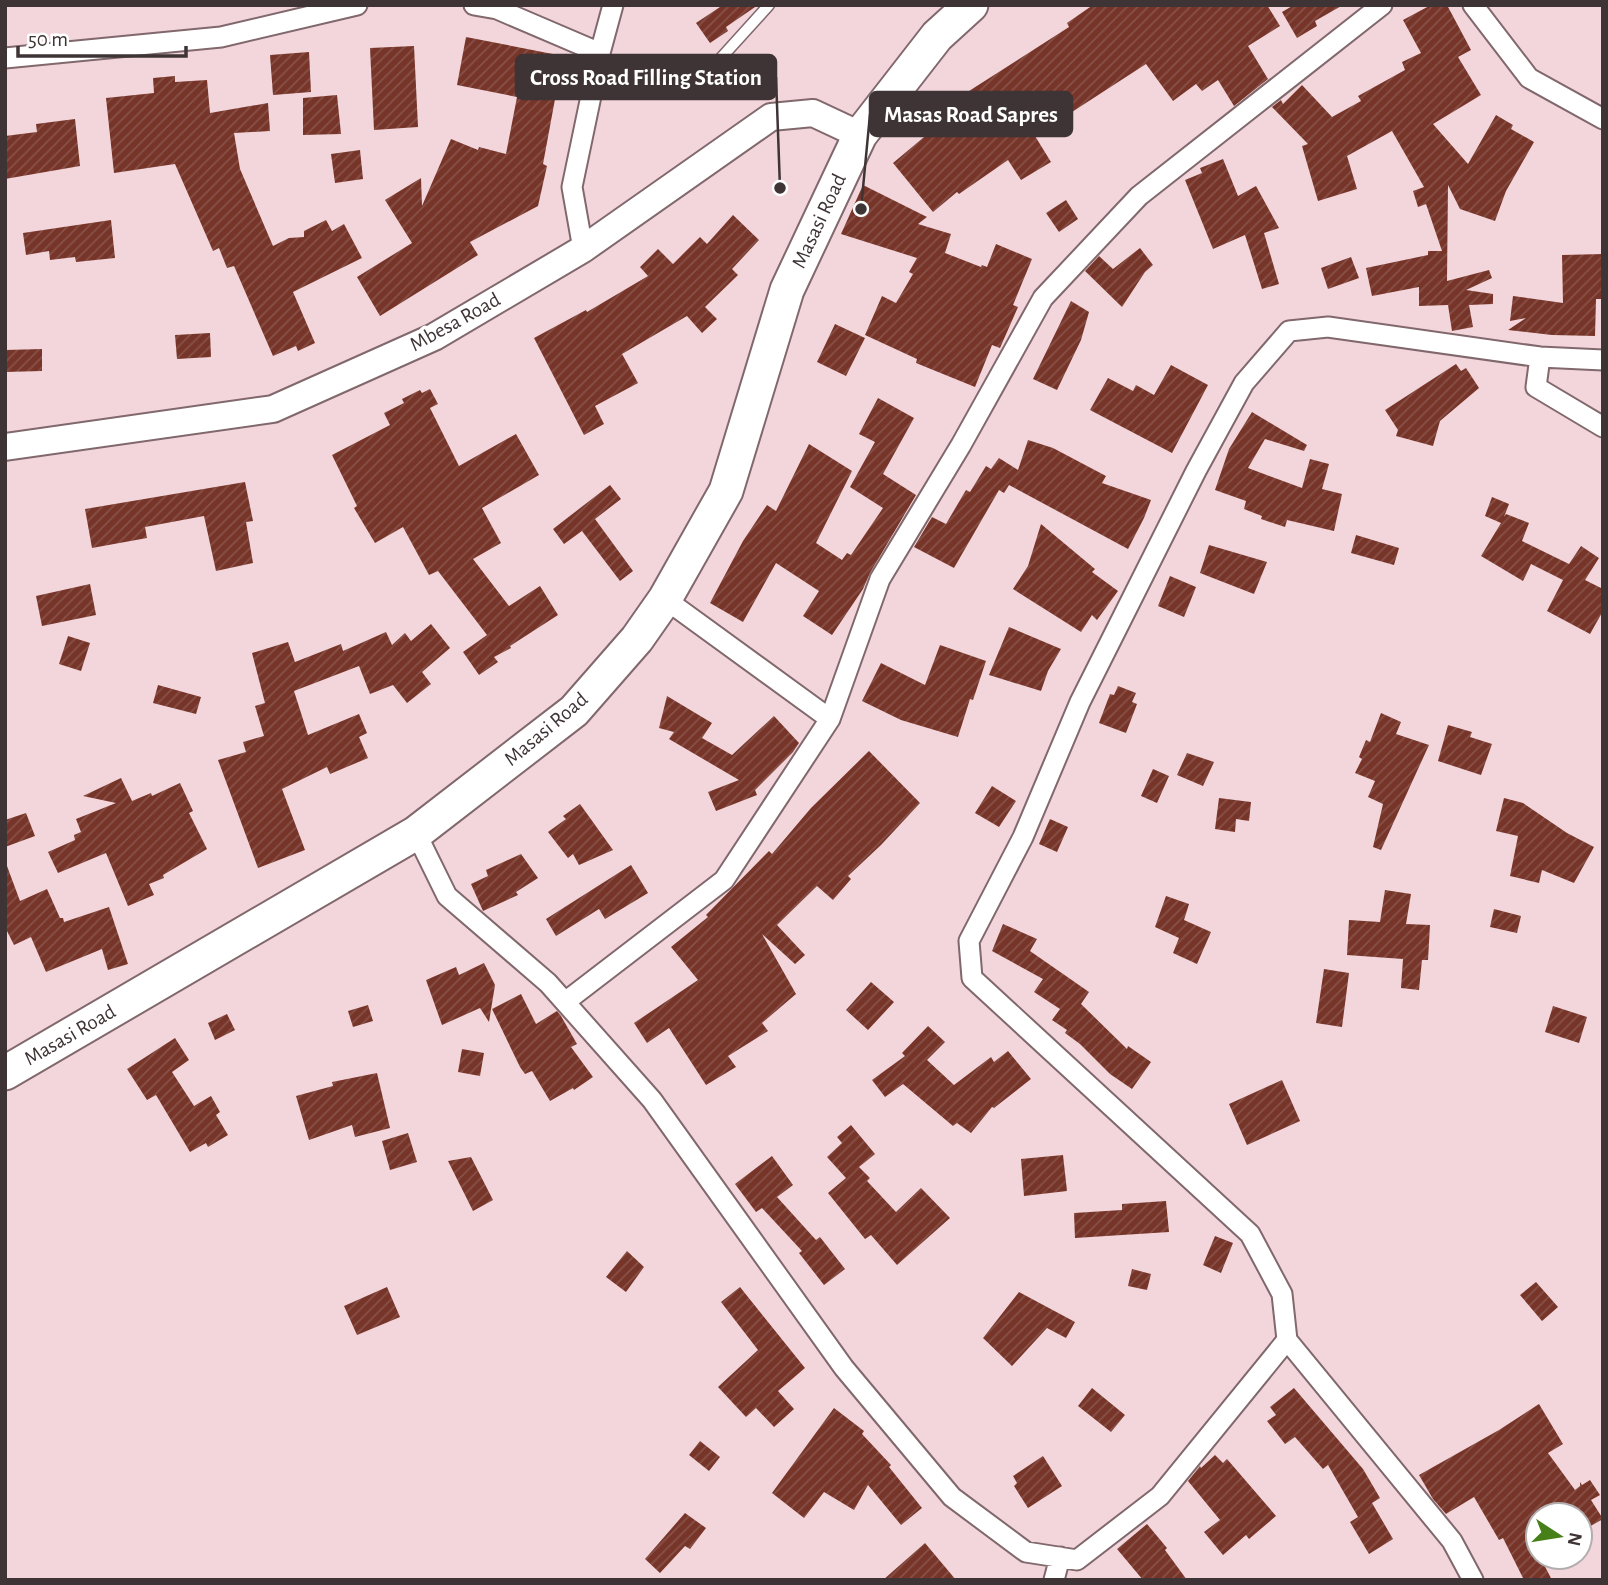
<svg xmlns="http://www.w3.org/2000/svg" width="1608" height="1585" font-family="'Alegreya Sans',sans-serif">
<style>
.building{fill:url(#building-hatch)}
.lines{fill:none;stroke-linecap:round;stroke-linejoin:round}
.lane-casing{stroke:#80686c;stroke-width:13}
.street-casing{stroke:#80686c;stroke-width:23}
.secondary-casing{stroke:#80686c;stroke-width:30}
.highway-casing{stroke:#80686c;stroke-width:37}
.lane{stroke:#fff;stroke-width:10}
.street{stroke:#fff;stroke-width:19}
.secondary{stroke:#fff;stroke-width:26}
.highway{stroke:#fff;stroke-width:33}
.labels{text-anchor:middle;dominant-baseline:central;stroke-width:7;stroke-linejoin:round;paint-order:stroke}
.street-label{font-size:21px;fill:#3e3335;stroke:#fff}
.leader{fill:none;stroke:#3e3335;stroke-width:2.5}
.callout-dot{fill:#3e3335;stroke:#fff;stroke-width:2.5}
.callout{fill:#3e3335;stroke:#3e3335;stroke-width:2.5}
.callout-label{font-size:23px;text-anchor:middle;font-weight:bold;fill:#fff}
</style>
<defs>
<pattern id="building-hatch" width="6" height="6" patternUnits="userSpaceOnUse" patternTransform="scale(1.75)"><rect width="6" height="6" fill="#773529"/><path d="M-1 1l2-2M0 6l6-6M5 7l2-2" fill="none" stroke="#875148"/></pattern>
</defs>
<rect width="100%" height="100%" fill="#f2d6db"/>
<path class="building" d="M723,5H758L726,27L728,31L710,43L696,23Z
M1093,5H1267L1280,26L1248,46L1268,79L1234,106L1218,80L1202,91L1196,84L1173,101L1146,64L1035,136L1051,162L1021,180L1008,160L959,194L957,192L933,212L893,163L936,127L932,121L972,95L969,91L1069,27L1067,23Z
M1294,5H1343L1315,21L1317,26L1297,38L1282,12Z
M1431,5H1447L1471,50L1458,57L1481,95L1433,124L1468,164L1496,115L1513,125L1511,129L1534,142L1506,191L1495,221L1460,209L1448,185L1447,281L1489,270L1492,278L1466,290L1493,294V304L1469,305L1473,327L1452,331L1448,305L1419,306V287L1372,296L1366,268L1428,255V251H1442L1426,204L1418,207L1413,191L1424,187L1392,131L1347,156L1357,189L1318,201L1302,146L1308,144L1272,107L1281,100L1283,104L1302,85L1332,117L1361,101L1358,96L1405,70L1402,62L1421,53L1403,20Z
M466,37L563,56L543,164L547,166L538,206L470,242L478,255L380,316L357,277L412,243L385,200L421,178L422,206L451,139L478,150L479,147L506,154L517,97L457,85Z
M414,46L418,127L374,130L370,48Z
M309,52L311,92L273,95L270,55Z
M175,76V82L207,80L210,113L268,103L270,131L234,133L240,169L273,246L289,238L304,237V231L326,220L332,231L344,224L362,258L293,292L315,343L298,351L296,346L273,356L234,266L227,268L219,248L213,251L175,164L114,173L106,98L154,93L153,78Z
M337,95L341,134L303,135V98Z
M75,119L80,166L5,179V136L37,132L36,124Z
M360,150L363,179L335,183L331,154Z
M1223,159L1238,196L1256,186L1279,228L1264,233L1279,284L1262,289L1245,235L1213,249L1185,180L1202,173L1200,168Z
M863,185L927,217L918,224L951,234L945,253L981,267L982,265L987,267L996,244L1032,259L1013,305L1018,307L1000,348L992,345L975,387L916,363L917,359L865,335L882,296L896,303L913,274L909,272L917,258L841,234Z
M1066,200L1078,219L1059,232L1046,213Z
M733,215L759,240L732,269L738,275L705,307L717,319L702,333L687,316L622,354L638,383L595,406L604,424L584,435L534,338L586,310L587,312L648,276L640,267L658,249L673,264L700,237L707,244Z
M111,220L115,258L76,262L75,257L50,260L49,251L26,255L23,233Z
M1140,248L1153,265L1145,272L1122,307L1085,271L1099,256L1113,269Z
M1603,254V299H1596L1595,336L1552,335L1508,330L1526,318L1510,321L1513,296L1563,303L1562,255Z
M1351,257L1359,278L1328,289L1321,268Z
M1071,301L1089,312L1081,340L1057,390L1033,379Z
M835,324L865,338L846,376L817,362Z
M210,333L211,357L177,359L175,335Z
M42,349V371L5,372V350Z
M1456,364L1461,371L1466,368L1479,388L1440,421L1433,446L1396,436L1398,430L1385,410Z
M1171,365L1208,385L1172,453L1090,410L1108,378L1133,391L1136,385L1154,395Z
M430,389L438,404L430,408L459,466L516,434L539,475L482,508L501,543L473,559L509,606L540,586L558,615L510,646L511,648L494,657L498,662L479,675L463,652L487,635L438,571L429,575L403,527L375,543L354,508L357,506L332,455L390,425L384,413L404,403L402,399L420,390L422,393Z
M878,398L914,418L883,474L916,495L870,573L863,589L832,635L803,616L819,591L776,563L743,622L710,603L743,541L767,505L776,511L809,444L852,471L816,543L842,560L847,553L851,555L883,508L850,487L875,442L859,434Z
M1252,412L1307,445L1304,451L1265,439L1248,468L1302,488L1310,459L1329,464L1322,489L1342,494L1334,531L1287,520L1285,527L1261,519L1262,516L1244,509L1246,501L1215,490L1229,449Z
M1028,440L1053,448L1106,476L1102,483L1151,500L1144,518L1128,549L1009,485L1004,493L999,490L954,568L914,547L932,517L946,524L966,490L970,492L986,466L991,469L999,458L1018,470Z
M245,482L253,521L246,522L253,563L216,571L204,516L145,527L147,538L92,548L85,509Z
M610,485L621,499L595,519L633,571L620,581L582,531L564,544L553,529Z
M1492,497L1509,504L1504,517L1506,514L1529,523L1522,541L1569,564L1581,546L1599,558L1585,580L1603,589V611L1590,634L1547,611L1563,580L1531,564L1523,581L1481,556L1501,523L1485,516Z
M1041,524L1095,569L1092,572L1118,591L1097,620L1092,615L1081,632L1013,589L1028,566Z
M1356,535L1399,548L1394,565L1351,553Z
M1209,545L1267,562L1254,594L1200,573Z
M1170,576L1196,587L1184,617L1158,606Z
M90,584L96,615L42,626L36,596Z
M431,624L450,648L422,672L431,684L407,703L393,685L370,694L359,666L294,691L308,735L359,714L367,733L359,737L368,758L330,774L327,767L282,789L305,850L258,868L218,760L246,752L243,742L264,736L255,706L265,703L252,653L288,642L295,662L341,644L343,651L386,632L392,645L405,633L411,641Z
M1009,627L1061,649L1048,671L1041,691L989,675Z
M68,636L90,643L81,671L59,664Z
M940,645L986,661L973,700L970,699L958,737L901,720L862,701L881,663L925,685Z
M158,685L201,697L196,714L153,703Z
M1118,686L1136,693L1132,702L1137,704L1126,733L1099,723L1110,694L1114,695Z
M667,696L712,723L702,738L732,755L774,716L799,743L793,752L755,790L757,795L716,811L708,792L739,780L669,739L674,732L659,728Z
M1381,713L1401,722L1396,734L1429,745L1381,850L1373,847L1383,804L1368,797L1375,781L1355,773L1362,759L1359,757L1366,740L1370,742Z
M1448,725L1472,732L1470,737L1492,744L1481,775L1438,761Z
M869,751L920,803L881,845L848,876L851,879L833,900L817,886L777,925L805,955L795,964L762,934L796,994L762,1023L768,1031L728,1056L736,1067L706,1085L669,1028L647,1043L634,1023L698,980L671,947L708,917L706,915L769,851L772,854L811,808Z
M1187,753L1214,762L1203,786L1177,775Z
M1153,769L1169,776L1157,803L1141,796Z
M121,778L132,801L151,793L152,796L180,783L193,811L189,813L207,849L163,875L164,878L149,884L154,895L128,906L106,853L58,873L48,852L75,840L74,835L81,832L76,819L116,803L83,796Z
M992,786L1016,801L999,827L975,813Z
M1219,798L1251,802L1249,821L1236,819L1235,832L1215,829Z
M1504,798L1523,803L1567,833L1594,847L1574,883L1542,870L1539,883L1510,876L1518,836L1496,831Z
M580,804L613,850L579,865L573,854L568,858L548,832L566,819L563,816Z
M26,813L35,836L5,847V820Z
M1050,819L1068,827L1057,852L1039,844Z
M521,854L538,878L516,892L518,895L483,911L471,884L488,876L486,870Z
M631,865L648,893L605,919L599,909L556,936L546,919Z
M7,866L20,901L47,889L60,918H63L64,922L109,907L128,964L108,970L102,949L46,972L31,937L14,945L5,927V867Z
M1385,890L1411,894L1406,924L1430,925L1428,960H1422L1419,990L1401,988L1403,959L1347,955L1349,920L1380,922Z
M1166,896L1189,904L1184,920L1211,932L1197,964L1173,953L1179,938L1155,927Z
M1494,909L1521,916L1517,933L1490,927Z
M1003,924L1037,939L1030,951L1089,992L1081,1004L1127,1049L1128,1046L1151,1062L1132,1089L1110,1074L1080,1044L1065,1033L1067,1030L1052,1020L1060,1009L1034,992L1043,979L992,951Z
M484,963L495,985L489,1022L480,1008L442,1025L426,980L456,967L459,975Z
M1324,969L1349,973L1342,1027L1316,1023Z
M871,982L894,1002L868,1030L846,1010Z
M521,994L536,1024L557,1011L561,1016L577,1044L571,1047L593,1077L574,1090L573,1088L550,1101L532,1071L525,1074L520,1067L492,1009Z
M368,1005L373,1021L353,1027L348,1011Z
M1553,1006L1587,1017L1579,1043L1545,1032Z
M227,1014L235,1030L215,1040L208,1023Z
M928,1026L945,1042L927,1060L954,1085L991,1057L994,1062L1008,1051L1031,1079L994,1108L992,1107L971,1133L957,1123L953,1126L903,1084L885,1097L872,1080L905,1056L902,1053Z
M175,1038L189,1060L172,1072L194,1106L211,1096L220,1112L216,1115L228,1135L208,1147L206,1143L190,1152L156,1095L147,1100L127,1069Z
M462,1049L484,1053L480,1076L458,1072Z
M377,1073L390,1128L355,1137L352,1125L309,1140L296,1096L333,1086L332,1082Z
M1282,1080L1300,1121L1247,1145L1229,1104Z
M851,1125L875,1154L859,1167L870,1178L867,1181L896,1212L921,1188L950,1218L897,1265L871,1235L865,1239L828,1193L846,1178L827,1157L842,1143L837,1137Z
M408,1133L417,1162L390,1170L382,1141Z
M1063,1155L1067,1191L1024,1196L1021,1159Z
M772,1156L793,1185L777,1197L816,1240L820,1237L845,1269L824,1285L799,1253L802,1251L762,1208L756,1212L735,1184Z
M471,1157L493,1200L473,1211L448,1161Z
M1166,1201L1169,1232L1075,1238L1074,1213L1122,1210V1204Z
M1215,1236L1233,1243L1221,1273L1203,1265Z
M627,1251L644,1267L626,1292L606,1277Z
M1132,1269L1151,1274L1147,1290L1128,1286Z
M1536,1282L1558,1307L1542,1321L1520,1295Z
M387,1287L400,1317L357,1335L344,1306Z
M740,1287L805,1368L778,1391L794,1409L774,1427L756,1408L746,1417L718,1387L758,1350L721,1302Z
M1019,1292L1075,1322L1066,1338L1047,1328L1012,1366L983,1338Z
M1092,1388L1125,1415L1111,1432L1078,1406Z
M1294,1388L1363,1469L1380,1498L1372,1503L1393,1539L1369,1554L1350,1522L1358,1517L1328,1465L1323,1469L1295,1437L1285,1444L1267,1421L1276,1415L1270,1407Z
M1539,1404L1563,1444L1548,1453L1575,1490L1580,1486V1482L1582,1485L1590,1480L1600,1495L1591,1500L1603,1519L1580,1532V1515H1538V1557H1540L1552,1580H1524L1503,1538L1499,1540L1474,1497L1446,1514L1433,1499L1419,1475L1499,1430Z
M834,1408L864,1431L862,1434L891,1465L889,1467L922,1508L901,1525L868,1485L854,1510L824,1492L804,1518L772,1493Z
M700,1441L720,1457L709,1471L689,1455Z
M1215,1455L1223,1463L1227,1459L1276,1516L1249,1539L1246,1535L1223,1555L1204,1532L1220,1520L1188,1481L1200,1466L1201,1468Z
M1043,1456L1062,1486L1028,1508L1014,1486L1017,1483L1013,1476Z
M685,1513L706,1528L690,1549L685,1546L660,1573L645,1559Z
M1147,1524L1167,1548L1165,1550L1187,1580H1143L1117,1549Z
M925,1543L956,1580H883Z"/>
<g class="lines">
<defs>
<path id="lane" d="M711,69L769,5"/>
<path id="street" d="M474,5L497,9L600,53
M1473,5L1529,78L1603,119
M5,58L221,37L357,5
M583,249L572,187L600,53L613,5
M1540,357L1536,387L1603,427
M665,599L830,719
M416,833L447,896L548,983L652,1100L844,1368L952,1497L1026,1552L1077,1560L1160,1496L1287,1340L1282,1294L1250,1234L972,978L969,941L1023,837L1080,702L1196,471L1244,383L1289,331L1328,327L1540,357L1603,360
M565,1002L724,880L830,719L880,579L961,445L1043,298L1139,196L1382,5
M1287,1340L1452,1541L1473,1580
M1054,1580L1060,1557"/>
<path id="secondary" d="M5,447L273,409L434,337L583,249L771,117L813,113L860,135"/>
<path id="highway" d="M5,1073L416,833L574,711L637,639L665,599L726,491L787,290L860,135L937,36L971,5"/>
</defs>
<use href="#lane" class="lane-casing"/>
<use href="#street" class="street-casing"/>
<use href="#secondary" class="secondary-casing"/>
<use href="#highway" class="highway-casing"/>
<use href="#lane" class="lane"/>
<use href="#street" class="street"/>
<use href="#secondary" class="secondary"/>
<use href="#highway" class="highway"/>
</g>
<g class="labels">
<g class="street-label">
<text transform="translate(819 221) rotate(-65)">Masasi Road</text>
<text transform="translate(455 322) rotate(-29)">Mbesa Road</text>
<text transform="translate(546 729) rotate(-40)">Masasi Road</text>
<text transform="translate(70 1035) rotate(-30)">Masasi Road</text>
</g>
</g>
<path class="leader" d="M780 188L776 77M861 209L870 114"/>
<g class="callout-dot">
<circle cx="780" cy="188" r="7"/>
<circle cx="861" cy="209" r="7"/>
</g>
<g class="callout">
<rect x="516" y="55" width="260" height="44" rx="7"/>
<rect x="870" y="92" width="202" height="44" rx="7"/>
</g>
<g class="callout-label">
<text x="646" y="85">Cross Road Filling Station</text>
<text x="971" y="122">Masas Road Sapres</text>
</g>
<rect width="1608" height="1585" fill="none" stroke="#3e3335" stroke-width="14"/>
<g transform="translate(1559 1536) rotate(102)"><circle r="33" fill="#ffffff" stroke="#b2adae" stroke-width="2"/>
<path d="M0-5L12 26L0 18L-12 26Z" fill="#477f18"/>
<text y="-10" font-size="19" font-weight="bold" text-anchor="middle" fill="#3e3335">N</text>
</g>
<path d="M18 46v10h168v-10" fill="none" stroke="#3e3335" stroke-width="3.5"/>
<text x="28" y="46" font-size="21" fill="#3e3335" stroke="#ffffff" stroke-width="5" paint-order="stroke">50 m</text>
</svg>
